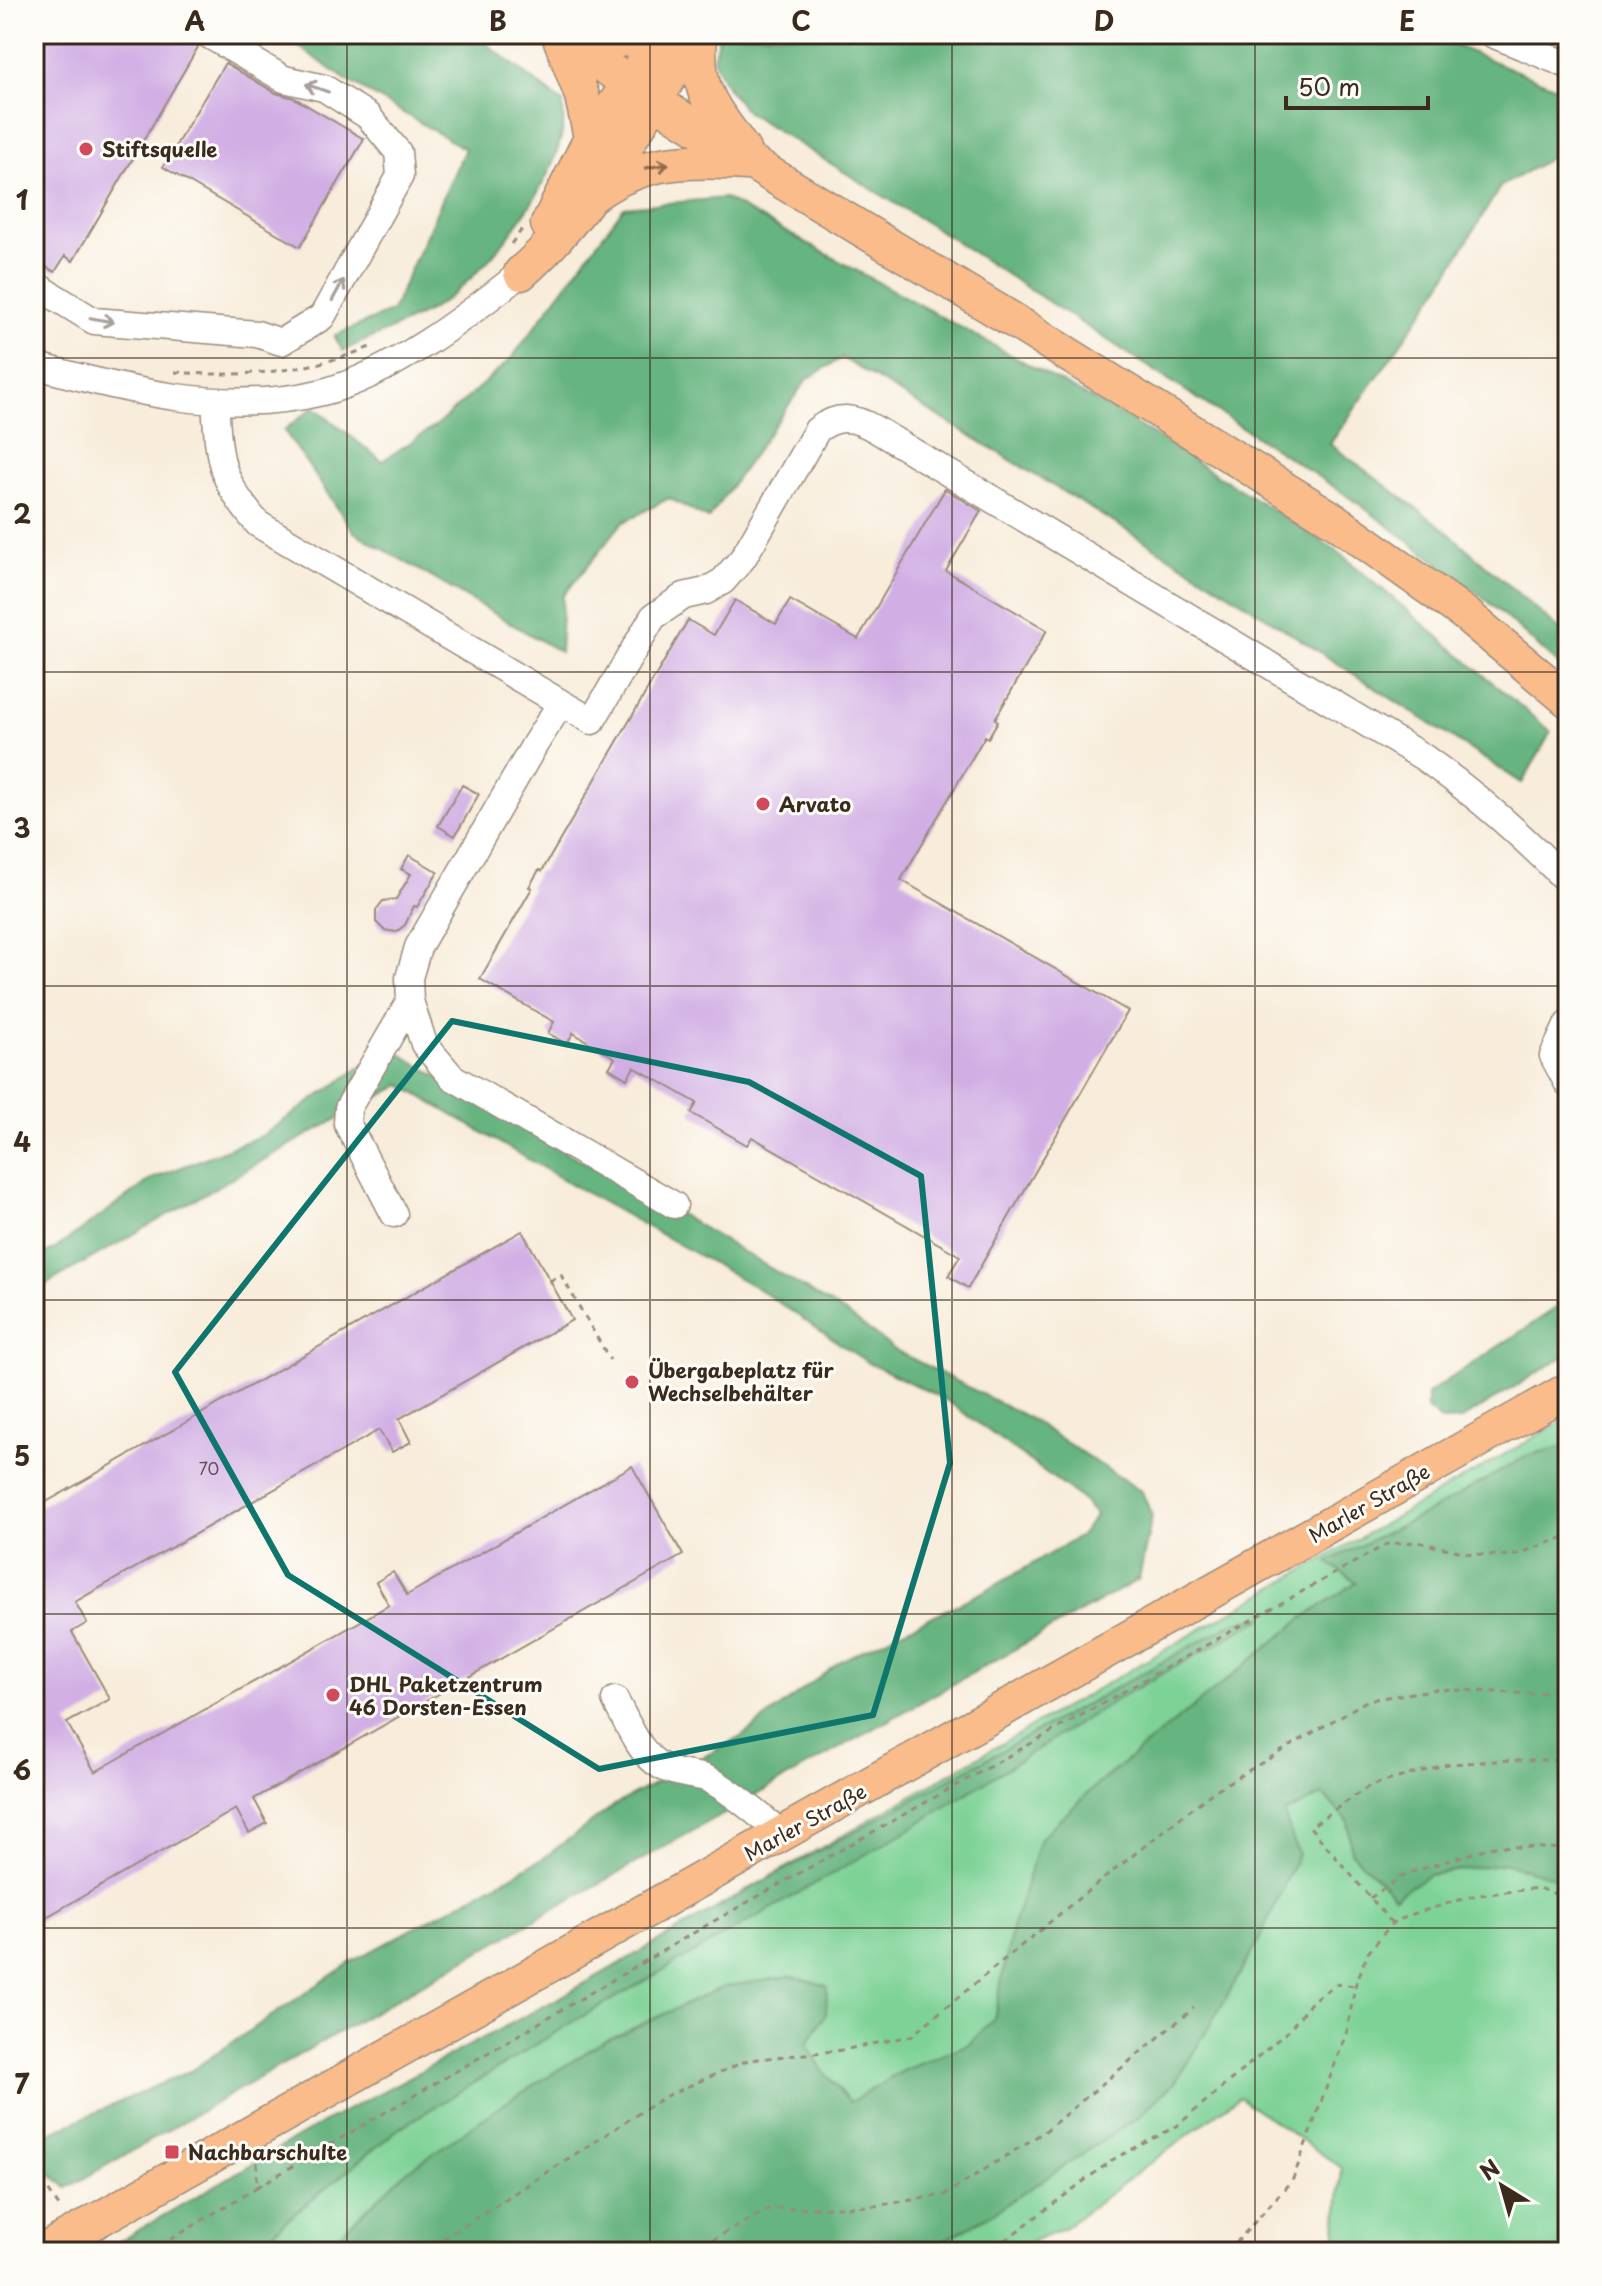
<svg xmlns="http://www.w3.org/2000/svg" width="1602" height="2286" font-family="'Playpen Sans',sans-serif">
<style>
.green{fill:#7dd296;stroke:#5c7e5a;stroke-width:2}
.forest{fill:#66b47f;stroke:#506f4e;stroke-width:2}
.building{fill:#d1aee4}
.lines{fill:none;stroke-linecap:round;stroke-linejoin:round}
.minor-casing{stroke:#9a8b7c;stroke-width:29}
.major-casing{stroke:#9a8b7c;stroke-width:37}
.path{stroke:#9a8b7c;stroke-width:3;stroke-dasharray:6 6;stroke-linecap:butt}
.minor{stroke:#fff;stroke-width:26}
.major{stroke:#f9bc8a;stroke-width:34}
.oneway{stroke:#a79f9a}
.oneway2{stroke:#906c4f}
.marked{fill:none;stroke:#0f766e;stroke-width:6;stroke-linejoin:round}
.grid{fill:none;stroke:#3b2a1e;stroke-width:2;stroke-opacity:0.55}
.poi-dot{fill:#d1495b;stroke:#fdfcf7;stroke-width:3}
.labels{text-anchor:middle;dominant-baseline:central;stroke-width:6;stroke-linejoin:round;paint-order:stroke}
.number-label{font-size:16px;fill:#604b50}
.poi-label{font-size:20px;font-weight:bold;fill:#3b2a1e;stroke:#fdfcf7;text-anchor:start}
.street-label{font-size:20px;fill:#3b2a1e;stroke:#fdfcf7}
.neatline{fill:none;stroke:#3b2a1e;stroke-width:3}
.grid-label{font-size:26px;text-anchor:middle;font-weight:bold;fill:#3b2a1e}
</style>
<rect width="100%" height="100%" fill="#fdfcf7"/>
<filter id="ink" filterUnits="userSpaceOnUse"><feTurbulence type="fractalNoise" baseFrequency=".0125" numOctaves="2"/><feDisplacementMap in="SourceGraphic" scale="16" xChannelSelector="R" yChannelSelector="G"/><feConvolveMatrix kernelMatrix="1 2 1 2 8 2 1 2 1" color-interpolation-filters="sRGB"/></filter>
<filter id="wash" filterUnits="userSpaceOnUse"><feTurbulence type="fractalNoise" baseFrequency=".006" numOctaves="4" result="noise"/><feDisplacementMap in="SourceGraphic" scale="32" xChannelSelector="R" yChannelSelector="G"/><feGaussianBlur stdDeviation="1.8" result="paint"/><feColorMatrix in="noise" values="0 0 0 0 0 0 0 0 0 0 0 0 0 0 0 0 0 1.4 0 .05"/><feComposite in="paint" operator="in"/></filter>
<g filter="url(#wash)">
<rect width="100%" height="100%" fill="#f8ecda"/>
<path class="green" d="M1568,1418V2252H1334L1342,2168L1239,2097L1064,2228L1007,2252H118Z"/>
<path class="forest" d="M281,34H474L563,103C563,111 564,120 563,127C555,187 483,279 432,309C403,325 372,337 343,351L334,336L392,311L465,149L345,79Z
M719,34H1427L1568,92V150H1564L1500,187L1434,296L1330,444L1444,529L1568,637V673L1482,596L1351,498L935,228L747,112L727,88L713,59Z
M724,198L1128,419L1336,550L1551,732L1522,783L1207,579L842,358L807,379L708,519L669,498L622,523L563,596L560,652L354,532L284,430L314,407L382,461L437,425L511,359L624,207Z
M389,1047L548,1143L651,1197L847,1314L895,1350L1027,1417L1142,1492L1152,1516L1139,1579L494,1943L67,2188L34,2159V2143L52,2132L192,2070L351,1962L542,1859L616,1804L741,1737L842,1660L991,1588L1080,1536L1096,1515L1078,1496L946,1400L867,1362L757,1288L574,1186L401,1085L311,1133L34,1291V1260L55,1249L152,1179L263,1135Z
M1568,1300V1354L1460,1420L1442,1421L1427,1408V1394Z
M1568,1445V1881L1504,1863L1429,1875L1395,1896L1351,1852L1348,1821L1323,1795L1284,1813L1298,1855L1257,1944L1212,2022L1176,2081L1137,2118L987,2217L936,2245L887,2252L830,2248L813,2252H321L406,2172L504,2104L601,2043L723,1987L790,1976L827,1986L826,2014L807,2044L823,2071L850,2102L905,2070L969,2044L994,2019L1012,1929L1040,1838L1099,1783L1302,1619L1356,1582L1327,1562L1432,1510L1529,1455Z
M1265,1617L1119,1698L905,1832L578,2019L397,2130L281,2225L252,2252H101L326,2121L559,1998L779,1873L1235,1622Z"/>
<g id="blocks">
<path class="building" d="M34,34H186L192,38L198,47L73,261L65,256L55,272L34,260Z
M225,63L276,93L294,98L364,139L300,247L163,167Z
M945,489L981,511L946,571L1047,630L995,719L998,721L988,738L985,736L901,880L1128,1011L968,1288L948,1276L960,1256L752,1137L747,1145L691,1113L697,1103L634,1067L627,1079L609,1068L615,1058L573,1033L567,1044L548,1033L554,1022L480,979L532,888L529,887L539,870L542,871L688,620L714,635L735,600L776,624L790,600L858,639Z
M462,785L479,794L455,836L438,826Z
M409,855L438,872L417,907L414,906L405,925L396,932L384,930L376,922V910L383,901L396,899L411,874L401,869Z
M522,1231L572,1320L399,1419L411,1442L392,1452L379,1430L75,1602L87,1623L72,1632L110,1699L67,1723L95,1772L389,1605L376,1582L393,1572L407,1595L632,1466L683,1555L254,1799L267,1823L249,1833L236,1809L34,1924V1509Z"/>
</g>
</g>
<g filter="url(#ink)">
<use href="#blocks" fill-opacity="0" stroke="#9a8b7c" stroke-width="2"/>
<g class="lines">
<defs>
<path id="minor" d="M1492,34L1568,65
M34,284L94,321L257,334L281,342L322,317L400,176L398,152L368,116L324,88L284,79L207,34
M34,365C127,391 227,416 323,392C392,374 466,317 521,273
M215,402C219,460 219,479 258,524L561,703L535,744L418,947L409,978L410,1001L424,1044L452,1077L674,1205
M561,703L592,721L653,617L684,596L706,591L723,581L743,558L817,430C838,414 854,417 875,429L1423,757C1476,794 1523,836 1568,882
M1568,1024L1553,1056L1568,1084
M394,1214L347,1123L348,1108L410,1001
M615,1700C626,1720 637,1748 655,1762C669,1773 686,1774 702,1777C720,1781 767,1821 782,1835"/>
<path id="major" d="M558,34L653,100L752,163L1011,319L1334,520L1464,613L1568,700
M576,34C599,43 619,43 642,34
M700,34C695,93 711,104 743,150
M559,35L582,96L591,138
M596,193C644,159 691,159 748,163
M548,224L591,138L664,34
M521,273C595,208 643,115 697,34
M41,2252L1568,1390"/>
</defs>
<use href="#minor" class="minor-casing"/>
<use href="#major" class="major-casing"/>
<path class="path" d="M511,244L523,228
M175,372C243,378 311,372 375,345
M550,1281L561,1275L610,1360
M1370,1898L1406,1874L1494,1846L1568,1849
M1392,1923L1310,1827L1369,1786L1448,1764L1514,1760H1568
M34,2178L38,2175L61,2209
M257,2187L714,1921L1387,1544L1417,1542L1472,1554L1512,1556L1568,1536
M150,2252L257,2187V2159
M423,2252L664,2097L748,2060L843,2050L911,2036L1078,1899L1214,1791L1368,1700L1438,1689L1534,1694L1568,1687
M691,2252L768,2209L874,2206L944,2195L1044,2132L1194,2008
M984,2252L1008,2238L1112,2160L1177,2126L1288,2031L1314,1999L1337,1984L1355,1986
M1228,2252L1293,2179L1347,2031L1355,1986L1368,1953L1392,1923L1413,1914L1473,1896L1538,1888L1568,1898"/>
<use href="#minor" class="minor"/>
<use href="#major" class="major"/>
</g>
<defs><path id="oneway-shaft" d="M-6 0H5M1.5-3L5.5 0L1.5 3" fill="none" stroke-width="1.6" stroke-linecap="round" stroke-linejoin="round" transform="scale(2)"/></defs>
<g class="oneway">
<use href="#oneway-shaft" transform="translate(317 88) rotate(-161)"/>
<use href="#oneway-shaft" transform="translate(338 290) rotate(-61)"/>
<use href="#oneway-shaft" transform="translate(102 320) rotate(11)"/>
</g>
<use class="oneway2" href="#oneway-shaft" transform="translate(657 166) rotate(-10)"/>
</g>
<path class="marked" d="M452,1021L749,1082L921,1176L950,1463L873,1715L599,1769L288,1575L175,1372Z"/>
<path class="grid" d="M347,34V2252M650,34V2252M952,34V2252M1255,34V2252M34,358H1568M34,672H1568M34,986H1568M34,1300H1568M34,1614H1568M34,1928H1568"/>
<g class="poi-dot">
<circle cx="86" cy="149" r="8"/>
<circle cx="763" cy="804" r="8"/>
<circle cx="632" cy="1382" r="8"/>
<circle cx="333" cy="1695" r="8"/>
<rect x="164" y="2144" width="16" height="16" rx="4"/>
</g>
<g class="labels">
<g class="number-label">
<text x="209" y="1468">70</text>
</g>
<g class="poi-label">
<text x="102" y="149">Stiftsquelle</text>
<text x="779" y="804">Arvato</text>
<text x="648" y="1370">Übergabeplatz für<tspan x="648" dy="23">Wechselbehälter</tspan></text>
<text x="349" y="1684">DHL Paketzentrum<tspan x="349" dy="23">46 Dorsten-Essen</tspan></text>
<text x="188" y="2152">Nachbarschulte</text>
</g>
<g class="street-label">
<text transform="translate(1369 1503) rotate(-30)">Marler Straße</text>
<text transform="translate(805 1822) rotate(-29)">Marler Straße</text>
</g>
</g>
<rect width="1602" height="2286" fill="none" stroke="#fdfcf7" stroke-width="88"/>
<g transform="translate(1502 2186) rotate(323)" stroke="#fdfcf7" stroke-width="6" paint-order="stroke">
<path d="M0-6L14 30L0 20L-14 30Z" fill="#3b2a1e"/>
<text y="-12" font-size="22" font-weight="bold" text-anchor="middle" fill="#3b2a1e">N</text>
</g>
<path d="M1286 96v12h142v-12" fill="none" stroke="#3b2a1e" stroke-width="4"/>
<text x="1298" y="96" font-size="24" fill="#3b2a1e" stroke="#fdfcf7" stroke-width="6" paint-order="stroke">50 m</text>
<rect x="44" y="44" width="1514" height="2198" class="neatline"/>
<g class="grid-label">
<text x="195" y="31">A</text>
<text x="498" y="31">B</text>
<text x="801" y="31">C</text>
<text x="1104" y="31">D</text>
<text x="1407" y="31">E</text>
<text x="22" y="210">1</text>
<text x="22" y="524">2</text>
<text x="22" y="838">3</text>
<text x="22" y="1152">4</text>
<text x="22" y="1466">5</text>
<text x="22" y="1780">6</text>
<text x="22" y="2094">7</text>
</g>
</svg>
